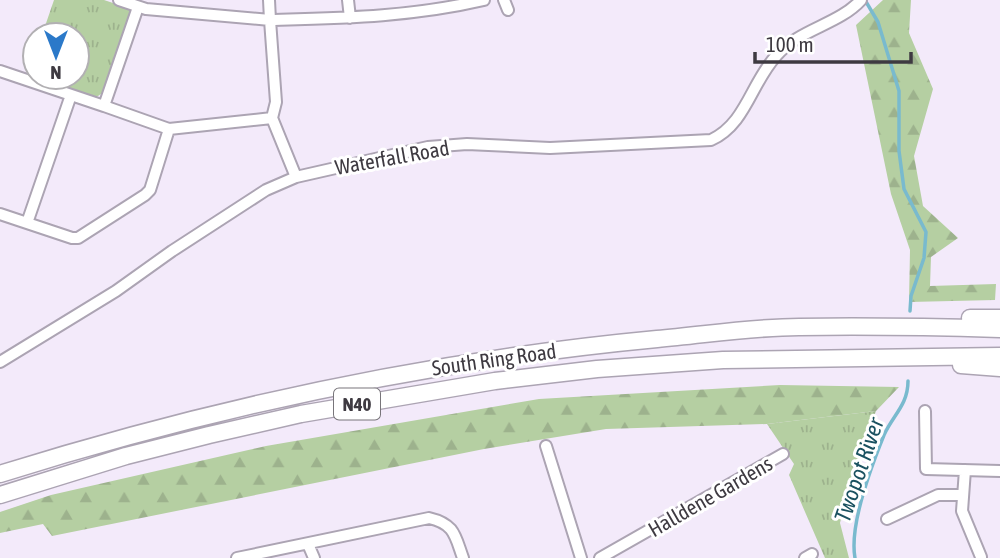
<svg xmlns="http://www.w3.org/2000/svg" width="1000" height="558" font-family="'Asap Condensed',sans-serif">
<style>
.grass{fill:url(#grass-tufts)}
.forest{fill:url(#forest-firs)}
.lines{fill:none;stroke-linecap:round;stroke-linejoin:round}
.stream{stroke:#79bace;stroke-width:3.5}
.minor-casing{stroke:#aca4b3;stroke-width:14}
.highway-casing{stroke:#aca4b3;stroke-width:19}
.minor{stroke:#fff;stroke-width:10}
.highway{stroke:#fff;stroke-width:16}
.labels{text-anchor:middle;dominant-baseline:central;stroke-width:6;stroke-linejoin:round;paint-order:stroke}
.shield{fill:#fff;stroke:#78757a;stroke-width:2}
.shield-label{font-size:19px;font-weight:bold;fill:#3e3a41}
.street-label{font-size:21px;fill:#3e3a41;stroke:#fff}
.water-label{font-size:23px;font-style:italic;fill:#1a5160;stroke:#fff}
</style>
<defs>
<pattern id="grass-tufts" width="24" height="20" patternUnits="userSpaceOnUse" patternTransform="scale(1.75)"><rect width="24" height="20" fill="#b5cfa2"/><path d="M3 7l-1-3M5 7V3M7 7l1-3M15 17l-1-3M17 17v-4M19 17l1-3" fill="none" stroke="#9db28d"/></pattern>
<pattern id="forest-firs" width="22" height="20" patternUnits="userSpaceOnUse" patternTransform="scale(1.75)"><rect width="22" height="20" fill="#b5cfa2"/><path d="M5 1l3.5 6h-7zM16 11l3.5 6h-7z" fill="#9db28d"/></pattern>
</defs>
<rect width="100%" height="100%" fill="#f3eafa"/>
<path class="grass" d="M54,0H104L131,9V13L104,92L95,98L28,76L35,55V77H77V35H42Z
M876,411L851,480L840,523L849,558H825L789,475L794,464L767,424Z"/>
<path class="forest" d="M883,0H911L909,33L933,89L914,156L923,206L958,238L931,257L930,286L996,284L995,300L909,302L910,250L891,194L856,25Z
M780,385L899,387L876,411L767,424L606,429L484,449L52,536L43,524L0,533V512L51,495L266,446L539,399Z"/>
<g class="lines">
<path class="stream" d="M865,0L878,22L899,91V151L904,189L926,232L924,258L911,296L910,311
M855,558C849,525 871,467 884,435C893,415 908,405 908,381"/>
<defs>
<path id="minor" d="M119,0L146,9L270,20L269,0
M348,0L350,18
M504,0L508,10
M138,7L104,106L169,129L272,118
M0,71L104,106
M71,95L27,223L72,238H78L145,195L150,190L169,129
M296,177L272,118L276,102L270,20C344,18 411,17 484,0
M0,214L27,223
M0,362L116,291L172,251L266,190L296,177L428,147L467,144L550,148L711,140C746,124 751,83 776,56C799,29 838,25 861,0
M925,411L926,469L1000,471
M546,446L581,558
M965,470L962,511L981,557
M887,519L938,495H963
M308,544L314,558
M237,558L429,518C455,524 455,536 463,558
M600,558L783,454
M805,558L812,554"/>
<path id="highway" d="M970,318H1000
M961,365L1000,368
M0,474C214,407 433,360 657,339C704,335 752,327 799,327C866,326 933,327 1000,329
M0,495L126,456L209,435L301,414L495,381L597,369L723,360L1000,356"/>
</defs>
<use href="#minor" class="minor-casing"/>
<use href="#highway" class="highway-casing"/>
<use href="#minor" class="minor"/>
<use href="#highway" class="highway"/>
</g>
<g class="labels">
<rect class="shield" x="334" y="388.5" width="46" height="31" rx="5"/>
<g class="shield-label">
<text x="357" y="404">N40</text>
</g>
<g class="street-label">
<text transform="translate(392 157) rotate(-10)">Waterfall Road</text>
<text transform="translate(494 359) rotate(-8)">South Ring Road</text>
<text transform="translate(710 496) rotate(-30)">Halldene Gardens</text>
</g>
<g class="water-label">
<text transform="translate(859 470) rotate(-71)">Twopot River</text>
</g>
</g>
<g transform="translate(56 56) rotate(180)"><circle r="33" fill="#ffffff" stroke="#b2b0b3" stroke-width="2"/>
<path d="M0-5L12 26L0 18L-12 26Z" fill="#2b79c9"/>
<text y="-10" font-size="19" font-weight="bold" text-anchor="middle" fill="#3e3a41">N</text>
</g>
<path d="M755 52v10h156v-10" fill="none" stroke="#3e3a41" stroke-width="3.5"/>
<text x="766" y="52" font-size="21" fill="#3e3a41" stroke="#ffffff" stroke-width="5" paint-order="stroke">100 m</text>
</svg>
